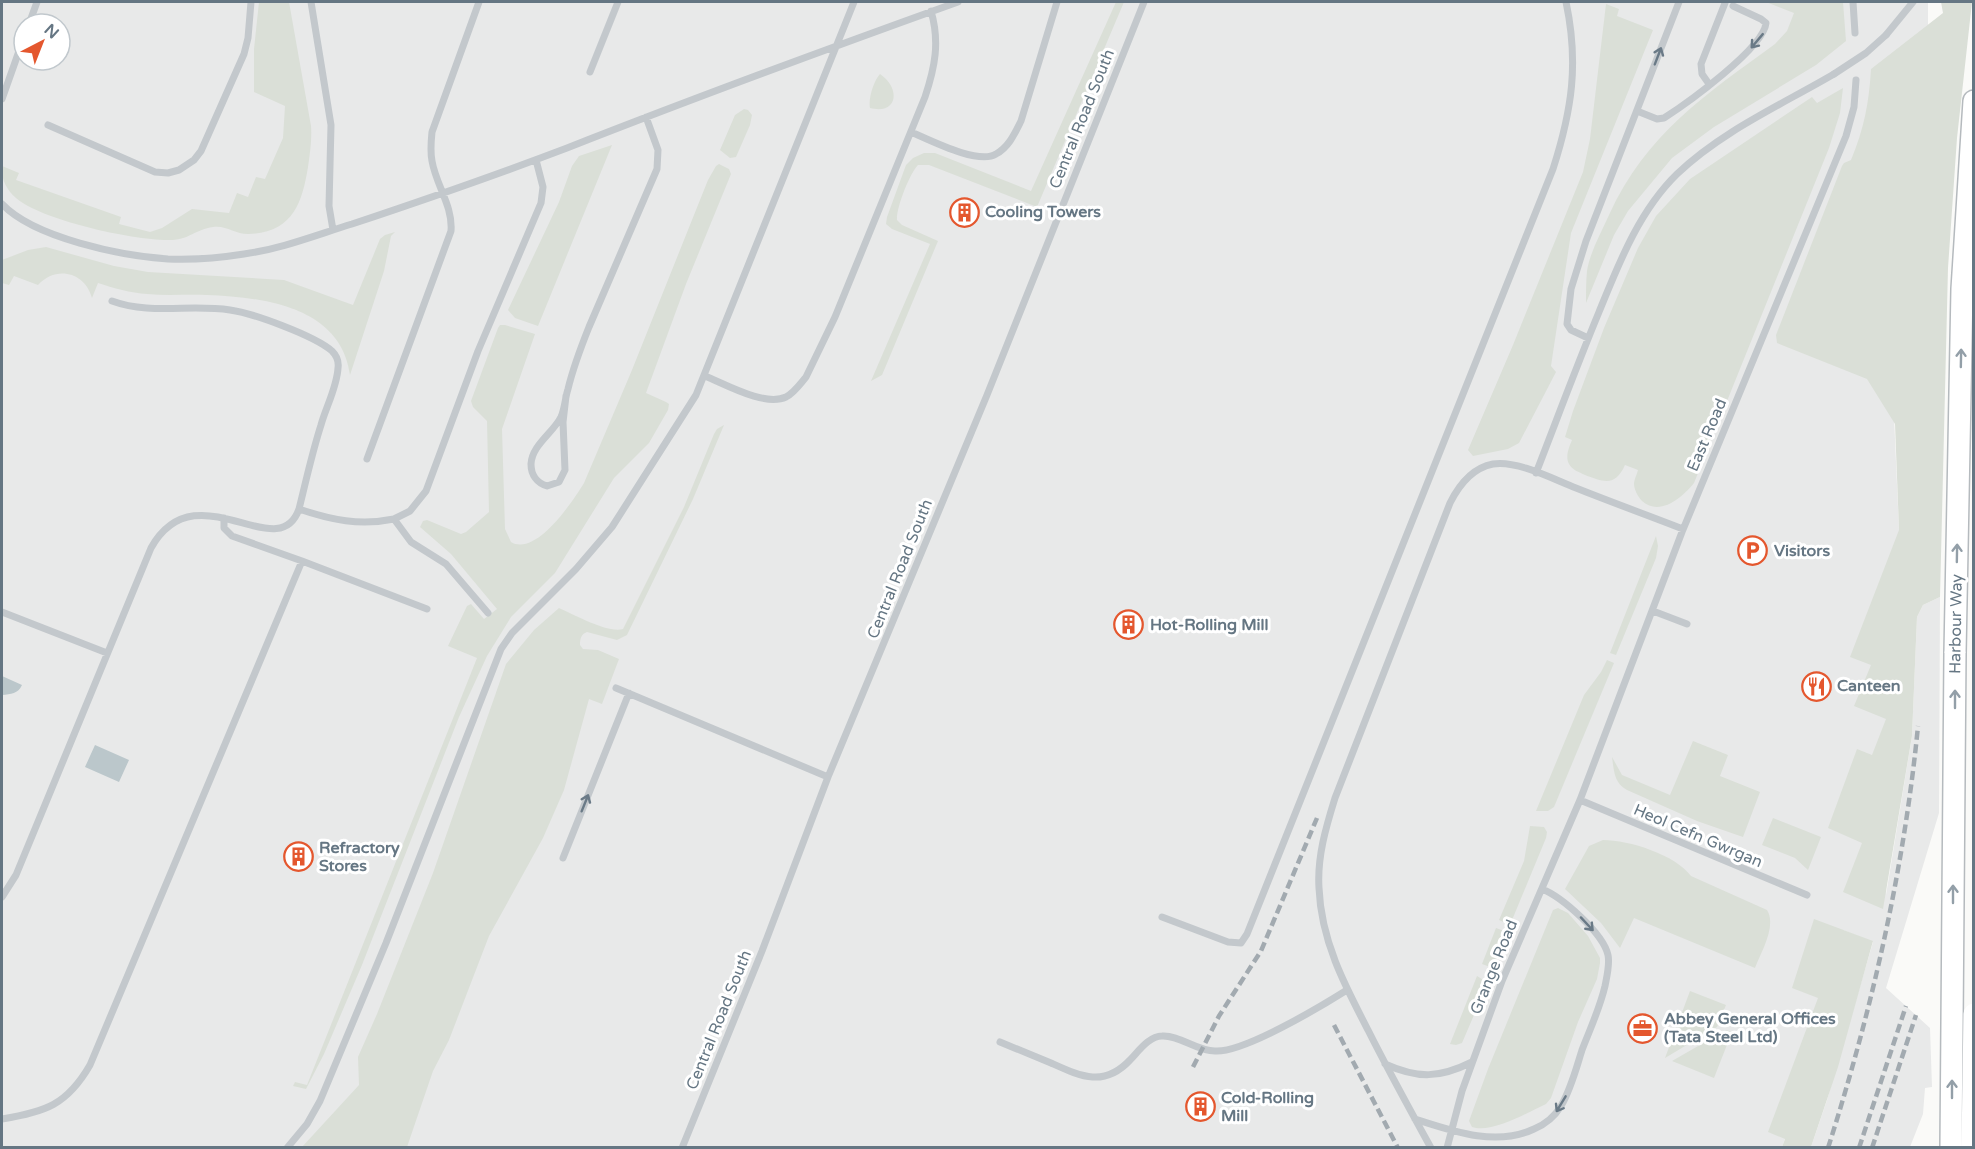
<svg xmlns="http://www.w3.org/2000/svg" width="1975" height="1149" font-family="'Varela Round',sans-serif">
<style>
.built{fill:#e8e9e9;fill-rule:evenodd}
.green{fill:#dadfd7}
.water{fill:#bbc7cb}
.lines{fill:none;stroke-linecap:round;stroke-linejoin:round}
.primary-casing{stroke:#b5babe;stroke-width:24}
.lane{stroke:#c3c8cc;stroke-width:7}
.primary{stroke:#fff;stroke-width:21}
.rail{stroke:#a2aab0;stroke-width:4.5;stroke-dasharray:9 4.5;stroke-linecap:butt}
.primary-bridge-casing{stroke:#b5babe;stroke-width:24;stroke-linecap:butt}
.lane-bridge{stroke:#c3c8cc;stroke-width:7}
.primary-bridge{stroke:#fff;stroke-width:21}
.oneway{stroke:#6a7a87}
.oneway2{stroke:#939fa8}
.labels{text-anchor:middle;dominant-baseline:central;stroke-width:6;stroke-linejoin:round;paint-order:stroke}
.street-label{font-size:16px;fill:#657683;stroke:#fff}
.poi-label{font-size:16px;font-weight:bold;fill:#657683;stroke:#fff;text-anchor:start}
</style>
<rect width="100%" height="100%" fill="#fafaf8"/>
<path class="built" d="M2,2H1928V65L1886,235L1899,530L1886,895L1912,736L1917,617L1923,605L1940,597L1939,813L1886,988L1930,1028L1932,1087L1925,1088L1923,1114L1910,1147H1811L1827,1100L1873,942L1843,930L1795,1111L1782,1147L2,1148ZM24,24H60V60H24Z"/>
<path class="green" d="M259,2H289L311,126C312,140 310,153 308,167C302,204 292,233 248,234C235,234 226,225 213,227C196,229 189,240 170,240C135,241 41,220 16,198C6,189 1,179 2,166L19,173L16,180L121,217L119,224L150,232L162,228L192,209L229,213L237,193L248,197L256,177L265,179L283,138L285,106L254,92V49Z
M1116,2H1124L1037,207L929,165H918C910,173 896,208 897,220L902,225L938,241L885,368L882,375L871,381L930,244L892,229L886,224L887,217L906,165L913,158L924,153H935L1031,191Z
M1766,2H1843L1846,41L1816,65L1714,127L1672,158L1628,211L1614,235L1586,303C1586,292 1586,281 1587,271C1590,252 1601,233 1609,215C1646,134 1705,95 1775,44L1787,31L1794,13Z
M1941,2H1972L1957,138L1948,268L1940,597L1923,605L1917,617L1912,736L1883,909L1843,892L1862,843L1828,828L1857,749L1872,755L1886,719L1854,706L1871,665L1850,657L1899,530L1895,424L1867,379L1777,343L1776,335L1842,166L1844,163L1851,160C1864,129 1869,103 1871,69L1943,13Z
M1606,4L1619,9L1617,16L1653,30L1571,233L1551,366L1556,372L1519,443L1508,449L1473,456L1468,450L1513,345L1583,172L1590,139Z
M880,74C901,88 898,115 870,108C868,99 874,80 880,74Z
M1843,88L1840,113L1829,148L1694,483C1683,497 1660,517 1642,501C1638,497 1634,489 1634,484C1634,480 1637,474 1638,470L1625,465C1615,487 1604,482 1585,475C1579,472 1572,470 1569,464C1565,457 1569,447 1572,440L1565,437L1573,411L1604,328L1638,248L1656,216L1690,179L1812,97L1817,103Z
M744,109L748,110L752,115L750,125L736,157L730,158L720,150L735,115Z
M612,145L538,326L515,318L508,310L559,202L572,166L579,156Z
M719,164L729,169L731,174L686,284L646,393L666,402L669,404L668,410L649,443L614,478L555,573L511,617L487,656L459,717L362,965L324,1054L306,1089L293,1086L295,1082L307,1085L477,658L448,646L467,606L471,604L484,619L497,609L451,554L420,527L423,521L427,520L461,534L466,532L489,512L487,421L473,407L471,401L498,328L500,325H505L535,334L502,429L505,529L511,542C536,557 573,501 584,483L632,370L708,180L716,166Z
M395,232L391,236L384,271L350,375C341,307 264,297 207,295C187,294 167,296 147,294C131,293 113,288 98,283L92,298C85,272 56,265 38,285L14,276L9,285L2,283V260L28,250L46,247L114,266L148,272L284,280L353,305L380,239L385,235Z
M724,425L693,499L627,635L617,640L587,632C581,634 580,639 580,645L583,649L598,650L619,659L602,704L589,699L564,790L543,838L489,936L449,1040L433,1071L407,1147H302L359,1085L358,1057L377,1014L433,873L506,664L534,630L559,608C573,614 609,634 623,629L684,507L714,434L717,429Z
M1656,536L1658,546L1656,558L1616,655L1610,653Z
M1607,660L1614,663L1554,807L1548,811H1536L1584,695L1601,672Z
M1693,741L1728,755L1720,776L1760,792L1743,837L1697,821L1627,790C1614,783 1614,771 1612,757L1622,775L1670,795Z
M1773,818L1821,837L1808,870L1795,858L1762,845Z
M1530,826L1544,827L1547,832L1546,838L1510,925L1499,920L1524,861Z
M1603,840C1629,840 1676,855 1691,876L1767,910C1777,926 1761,952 1755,968L1634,918L1620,948L1601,923L1565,889L1589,846Z
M1558,908L1568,913L1588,936L1600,958V963L1597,979L1578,1022L1551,1098L1546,1104C1529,1112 1491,1134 1472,1127L1469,1121L1488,1069L1553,910Z
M1814,919L1873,941L1838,1067L1811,1147H1782L1785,1139L1768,1132L1818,998L1792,988Z
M1496,928L1507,932L1493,968L1482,964Z
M1477,976L1485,981L1486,987L1462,1043L1456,1045L1450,1044Z
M1690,991L1726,1005L1717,1027L1665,1058Z
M1726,1030L1732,1032L1714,1078L1672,1061Z"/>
<path class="water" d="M2,676L22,685C18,694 11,694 2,695Z
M95,745L129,760L119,782L85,767Z"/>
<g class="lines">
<defs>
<path id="primary" d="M1955,653L1962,289L1974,101"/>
</defs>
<use href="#primary" class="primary-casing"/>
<path class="lane" d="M311,2L331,125L329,206L333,230
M1853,2L1855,33
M29,24L37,2
M1886,35L1913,2
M590,72L618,2
M1709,84L1702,74L1701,64L1725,3
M2,99L24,37
M1637,111L1657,119L1664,118C1686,104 1764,48 1766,23L1761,19L1733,6
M48,125L155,172L168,173L179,170L194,160L201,151L244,54L248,38L251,2
M911,132C930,140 978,165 996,154C1009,147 1015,133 1021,121L1057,2
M2,204C34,238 122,256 168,259C193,260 219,258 244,254C281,249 316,235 352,224C424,200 496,175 567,148C697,97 827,49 958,2
M112,301C150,315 190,304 230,310C253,313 315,336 332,351C336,355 339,361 338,368C337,387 326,407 321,425C312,453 306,481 299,509
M1588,338L1571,330L1567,324L1571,289L1586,241L1679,2
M705,376C725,384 765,407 786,397C795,392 800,384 806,377L835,317L925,97C935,67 940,42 931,11
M566,396L563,422L565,470L559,482L547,486C537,483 531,475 531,464C532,445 553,433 561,417C565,408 565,398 568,389C573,368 581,347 589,327L657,169L658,150L646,117
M367,459L451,231C453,206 436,185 432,161C430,151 431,142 432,132L479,2
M1536,473C1557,419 1577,365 1599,312C1619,263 1639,211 1677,174C1722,131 1781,105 1834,74
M224,518V528L232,536L302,561L427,609
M394,519L410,511L426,491L478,351L541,203L543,187L536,160
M1653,611L1687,624
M2,612L107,653
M616,688L828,777
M1580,800L1807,895
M563,858L629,693
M2,897L16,875L151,548C196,468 278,568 299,509C331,520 360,526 394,519L411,542L446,564L488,613
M1162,917L1228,942L1241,943L1247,934L1553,169C1572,110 1579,63 1566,2
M1000,1042C1017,1049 1034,1056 1051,1063C1080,1076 1104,1088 1130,1060C1138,1052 1149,1036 1162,1036C1180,1035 1196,1051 1215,1051C1243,1053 1320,1007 1347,990
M1385,1064C1418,1079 1440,1078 1472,1062
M2,1119C45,1112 67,1105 90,1065L302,561
M1415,1119C1452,1131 1496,1147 1534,1129C1546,1124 1555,1116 1561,1106C1571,1089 1576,1069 1582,1050C1590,1029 1600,1008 1605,986C1607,976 1610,964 1608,955C1603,933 1562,897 1542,889
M287,1148L307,1124L320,1101L386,943L501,649L512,633L576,569L612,527L696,395L854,2
M682,1148L762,951L828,777L987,395L1144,2
M1431,1148C1409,1108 1388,1070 1368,1030C1344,984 1321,940 1319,888C1317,857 1326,827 1335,798L1450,503C1459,485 1472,468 1493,464C1517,460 1553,479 1576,488C1611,502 1647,515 1683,529
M1447,1148L1462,1091L1502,981L1580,800L1682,532L1846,136L1854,107L1856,80"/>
<use href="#primary" class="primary"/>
<path class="rail" d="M1334,1025L1398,1148
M1193,1067L1219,1016L1261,951L1317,818
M1828,1148C1872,1010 1904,869 1918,726
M1859,1148L1906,1006
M1872,1148L1916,1015"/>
<defs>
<path id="primary-bridge" d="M1951,1148L1955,653
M1972,1148L1974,1014"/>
</defs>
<use href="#primary-bridge" class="primary-bridge-casing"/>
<path class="lane-bridge" d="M1834,74L1866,53L1886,35"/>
<use href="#primary-bridge" class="primary-bridge"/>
</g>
<defs><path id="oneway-shaft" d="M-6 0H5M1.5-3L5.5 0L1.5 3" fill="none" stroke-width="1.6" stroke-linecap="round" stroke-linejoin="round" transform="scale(1.5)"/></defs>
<g class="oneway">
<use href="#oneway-shaft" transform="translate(1757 41) rotate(130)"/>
<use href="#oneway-shaft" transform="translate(1658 56) rotate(-69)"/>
<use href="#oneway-shaft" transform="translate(585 803) rotate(-68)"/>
<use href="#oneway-shaft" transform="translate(1587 924) rotate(47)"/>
<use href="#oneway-shaft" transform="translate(1561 1104) rotate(121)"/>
</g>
<g class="oneway2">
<use href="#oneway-shaft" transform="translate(1961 358) rotate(-89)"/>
<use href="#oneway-shaft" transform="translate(1957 553) rotate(-89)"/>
<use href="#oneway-shaft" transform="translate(1955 699) rotate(-90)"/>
<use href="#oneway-shaft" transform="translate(1953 894) rotate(-90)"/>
<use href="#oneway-shaft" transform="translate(1952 1089) rotate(-90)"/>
</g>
<defs>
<symbol id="building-ring" viewBox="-11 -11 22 22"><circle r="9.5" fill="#fff" stroke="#e4572e" stroke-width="1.5"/><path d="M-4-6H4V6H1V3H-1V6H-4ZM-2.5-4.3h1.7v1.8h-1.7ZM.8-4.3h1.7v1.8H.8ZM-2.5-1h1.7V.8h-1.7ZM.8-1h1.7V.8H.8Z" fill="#e4572e"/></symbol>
<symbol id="parking-ring" viewBox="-11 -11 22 22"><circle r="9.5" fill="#fff" stroke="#e4572e" stroke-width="1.5"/><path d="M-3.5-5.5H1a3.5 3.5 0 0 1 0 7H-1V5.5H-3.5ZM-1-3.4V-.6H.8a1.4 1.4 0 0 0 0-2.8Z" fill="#e4572e"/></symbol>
<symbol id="restaurant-ring" viewBox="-11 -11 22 22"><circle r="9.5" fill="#fff" stroke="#e4572e" stroke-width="1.5"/><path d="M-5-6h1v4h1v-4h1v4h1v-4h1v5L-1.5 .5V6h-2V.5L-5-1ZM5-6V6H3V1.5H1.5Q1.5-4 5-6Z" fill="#e4572e"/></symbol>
<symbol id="office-ring" viewBox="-11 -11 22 22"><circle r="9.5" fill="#fff" stroke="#e4572e" stroke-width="1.5"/><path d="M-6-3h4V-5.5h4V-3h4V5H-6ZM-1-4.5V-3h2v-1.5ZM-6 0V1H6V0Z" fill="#e4572e"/></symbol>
</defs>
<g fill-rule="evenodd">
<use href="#building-ring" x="948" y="196" width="33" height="33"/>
<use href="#parking-ring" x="1736" y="534" width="33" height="33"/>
<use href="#building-ring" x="1112" y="608" width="33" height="33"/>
<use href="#restaurant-ring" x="1800" y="670" width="33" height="33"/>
<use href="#building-ring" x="282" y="840" width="33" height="33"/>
<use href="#office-ring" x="1626" y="1012" width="33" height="33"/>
<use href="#building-ring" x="1184" y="1090" width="33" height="33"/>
</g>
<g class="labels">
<g class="street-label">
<text transform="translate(1082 119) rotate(-68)">Central Road South</text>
<text transform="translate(1707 435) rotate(-67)">East Road</text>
<text transform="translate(900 569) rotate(-68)">Central Road South</text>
<text transform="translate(1956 624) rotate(-89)">Harbour Way</text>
<text transform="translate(1698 836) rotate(23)">Heol Cefn Gwrgan</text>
<text transform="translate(1494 967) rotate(-68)">Grange Road</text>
<text transform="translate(719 1020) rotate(-68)">Central Road South</text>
</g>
<g class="poi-label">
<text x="985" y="212">Cooling Towers</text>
<text x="1774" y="551">Visitors</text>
<text x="1150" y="625">Hot-Rolling Mill</text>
<text x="1837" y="686">Canteen</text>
<text x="319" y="848">Refractory<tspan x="319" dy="18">Stores</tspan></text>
<text x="1664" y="1019">Abbey General Offices<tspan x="1664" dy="18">(Tata Steel Ltd)</tspan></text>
<text x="1221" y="1098">Cold-Rolling<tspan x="1221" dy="18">Mill</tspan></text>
</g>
</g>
<rect width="1975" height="1149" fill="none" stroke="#657683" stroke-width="6"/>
<g transform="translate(42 42) rotate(42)"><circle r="28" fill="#ffffff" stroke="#c1c8cd" stroke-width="1.5"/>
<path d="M0-4.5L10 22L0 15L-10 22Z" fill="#e4572e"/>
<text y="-9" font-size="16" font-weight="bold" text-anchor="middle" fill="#657683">N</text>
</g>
</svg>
